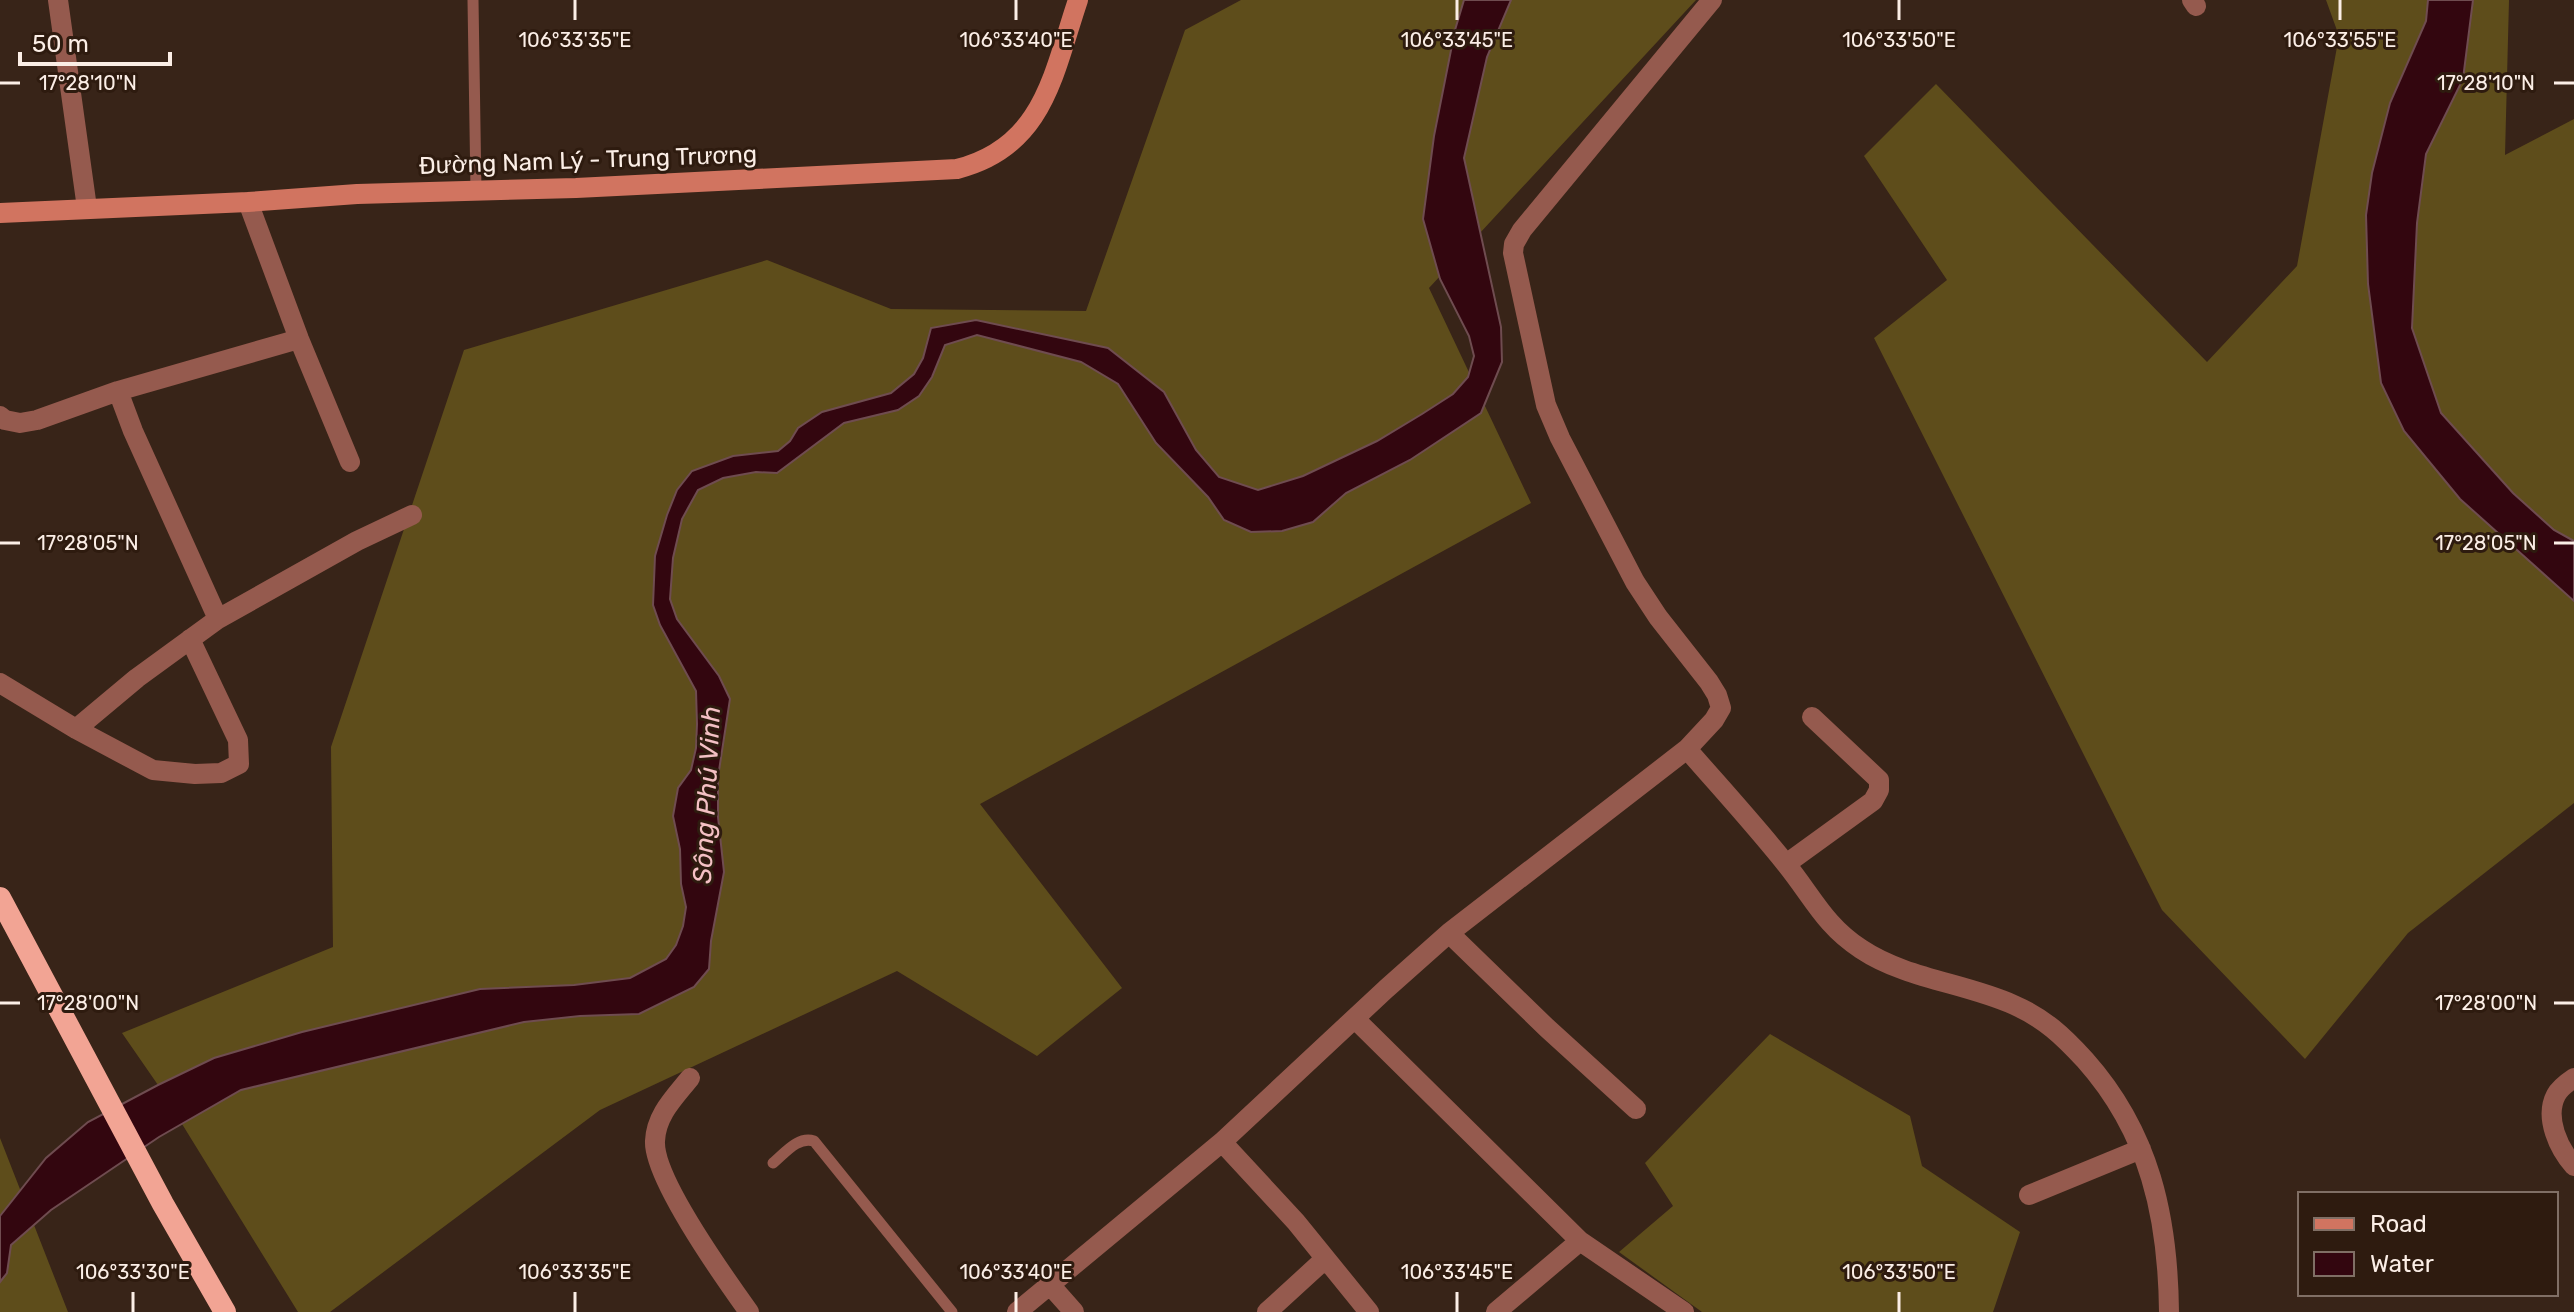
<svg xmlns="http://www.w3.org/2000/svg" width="2574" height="1312" font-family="Rubik,sans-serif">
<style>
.forest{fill:#5e4d1b}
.water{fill:#33060f;stroke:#6f4c50;stroke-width:2}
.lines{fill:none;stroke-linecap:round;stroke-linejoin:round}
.service{stroke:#955a4e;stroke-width:11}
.minor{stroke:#955a4e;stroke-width:20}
.secondary{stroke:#d17460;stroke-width:20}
.trunk{stroke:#f2a494;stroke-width:22}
.ticks{fill:none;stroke:#fbeee6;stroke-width:3}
.labels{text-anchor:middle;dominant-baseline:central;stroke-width:6;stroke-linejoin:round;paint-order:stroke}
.street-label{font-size:24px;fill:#fbeee6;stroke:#2e1b0f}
.water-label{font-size:26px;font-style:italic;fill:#f4c0c4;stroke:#2e1b0f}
.ticks-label{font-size:20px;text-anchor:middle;fill:#fbeee6;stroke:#2e1b0f;stroke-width:6;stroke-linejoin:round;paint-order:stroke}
</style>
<rect width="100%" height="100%" fill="#382418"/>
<path class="forest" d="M1241,0H1696L1429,288L1531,503L980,804L1122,988L1037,1056L897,971L600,1110L330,1312H298L158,1085L122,1033L333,947L331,747L464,350L767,260L891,309L1086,311L1185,30Z
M2326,0H2509L2505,155L2574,119V803L2408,933L2305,1059L2162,910L1874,338L1947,280L1864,156L1936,84L2207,362L2297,266L2339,36Z
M1770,1034L1910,1116L1922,1166L2020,1232L1993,1312H1702L1619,1252L1673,1206L1645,1163Z
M0,1138L68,1312H0Z"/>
<path class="water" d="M1464,0H1511L1487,57L1464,158L1501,327L1502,362L1481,413L1410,460L1346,493L1313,522L1282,531L1251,532L1224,520L1208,497L1156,443L1118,384L1081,362L977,335L945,345L932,377L919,396L898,410L844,423L777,473L756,472L723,478L698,490L682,519L673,558L670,599L677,619L719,676L730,699L718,777V817L724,872L711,941L709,969L694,987L639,1014L580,1016L524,1022L241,1090L159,1137L51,1210L11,1245L7,1273L0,1282V1216L46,1158L88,1122L158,1085L214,1058L302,1032L480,989L574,985L630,978L666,959L676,945L683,926L686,907L681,884L680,849L673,816L678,788L691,770L696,748L697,724L696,691L660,625L653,605L655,556L667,515L677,490L692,471L733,456L778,451L790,441L798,428L822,412L891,393L914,374L923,358L931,328L976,320L1108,348L1164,392L1196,450L1219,477L1258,490L1303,476L1377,441L1422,414L1453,394L1468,377L1474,356L1469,336L1440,279L1423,219L1434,136L1455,30Z
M2428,0H2473L2463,79L2426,154L2417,223L2412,328L2441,413L2513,493L2554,530L2574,541V601L2460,499L2404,431L2381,383L2368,284L2366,215L2372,173L2390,103L2426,21Z"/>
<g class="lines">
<path class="service" d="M473,0L476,191
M773,1163C785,1153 798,1136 814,1141L952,1312"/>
<path class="minor" d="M58,0L87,208
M2192,0L2196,6
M248,202L299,339L350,462
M118,391L133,431L218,619
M0,416L5,420L20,423L37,420L118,391L299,339
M0,683L76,729L153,770L195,774L221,773L239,764L238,740L190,639
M76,729L137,678L218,619L357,541L412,515
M1687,749C1720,787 1754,824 1786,864C1812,896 1825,926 1861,949C1906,979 1965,983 2014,1005C2044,1018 2063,1036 2085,1060C2150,1133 2168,1217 2169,1312
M1786,864L1873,801L1879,790V780L1812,717
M1449,933L1547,1028L1636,1109
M1355,1019L1580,1241L1684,1312
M690,1078C674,1098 656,1115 655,1141C653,1178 726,1280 749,1312
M2574,1078C2568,1082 2559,1089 2556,1095C2544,1118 2559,1149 2574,1166
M1222,1142L1296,1222L1369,1312
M2029,1195L2141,1149
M1051,1286L1074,1312
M1017,1312L1222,1142L1386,989L1449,933L1687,749L1714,720L1721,708L1717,695L1709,682L1658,617L1635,582L1560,438L1546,405L1513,253L1514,244L1522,230L1712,0
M1267,1312L1325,1259
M1496,1312L1580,1241"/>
<path class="secondary" d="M0,213L248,202L357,194L576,188L957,169C1044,147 1053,74 1078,0"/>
<path class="trunk" d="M0,898L163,1204L225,1312"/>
</g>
<path class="ticks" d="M575,0V20M1016,0V20M1457,0V20M1899,0V20M2340,0V20M0,83H20M2554,83H2574M0,543H20M2554,543H2574M0,1003H20M2554,1003H2574M133,1292V1312M575,1292V1312M1016,1292V1312M1457,1292V1312M1899,1292V1312"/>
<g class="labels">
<g class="street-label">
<text transform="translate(588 160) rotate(-2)">Đường Nam Lý - Trung Trương</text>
</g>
<g class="water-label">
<text transform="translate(707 795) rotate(-87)">Sông Phú Vinh</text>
</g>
</g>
<g class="ticks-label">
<text x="575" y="47">106°33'35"E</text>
<text x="1016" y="47">106°33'40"E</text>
<text x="1457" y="47">106°33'45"E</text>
<text x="1899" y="47">106°33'50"E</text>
<text x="2340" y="47">106°33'55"E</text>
<text x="88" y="90">17°28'10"N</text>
<text x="2486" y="90">17°28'10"N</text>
<text x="88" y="550">17°28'05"N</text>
<text x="2486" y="550">17°28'05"N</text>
<text x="88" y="1010">17°28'00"N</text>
<text x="2486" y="1010">17°28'00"N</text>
<text x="133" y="1279">106°33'30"E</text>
<text x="575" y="1279">106°33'35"E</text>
<text x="1016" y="1279">106°33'40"E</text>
<text x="1457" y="1279">106°33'45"E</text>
<text x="1899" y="1279">106°33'50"E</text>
</g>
<rect x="2298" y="1192" width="260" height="104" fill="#2e1b0f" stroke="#806f65" stroke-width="2"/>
<rect x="2314" y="1218" width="40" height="12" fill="#d17460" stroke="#806f65" stroke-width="2"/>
<text x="2370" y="1232" font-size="24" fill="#fbeee6">Road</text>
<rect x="2314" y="1252" width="40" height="24" fill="#33060f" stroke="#806f65" stroke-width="2"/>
<text x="2370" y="1272" font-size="24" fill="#fbeee6">Water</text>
<path d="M20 52v12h150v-12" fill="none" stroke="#fbeee6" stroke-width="4"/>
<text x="32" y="52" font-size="24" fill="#fbeee6" stroke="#2e1b0f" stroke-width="6" paint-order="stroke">50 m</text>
</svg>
